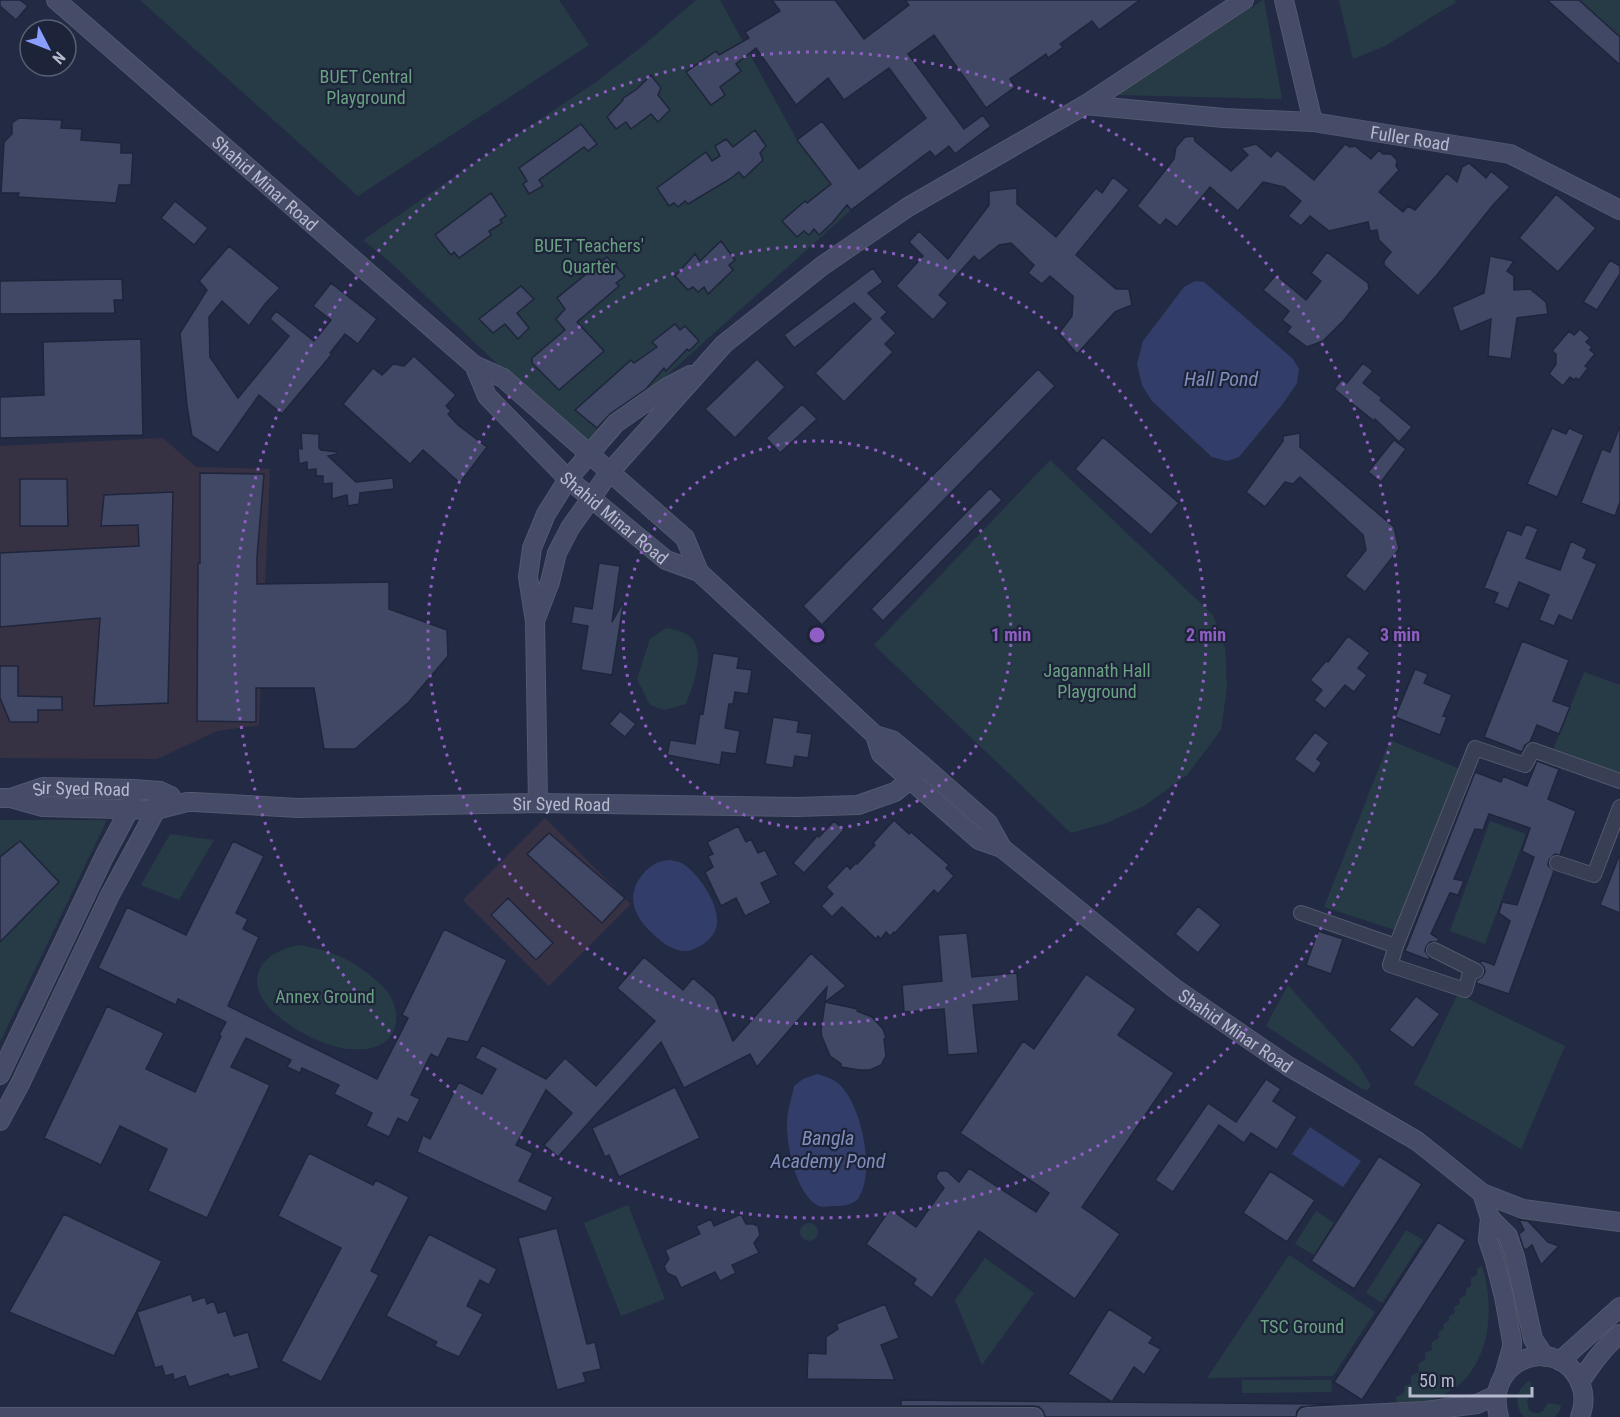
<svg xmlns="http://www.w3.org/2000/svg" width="1620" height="1417" font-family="'Roboto Condensed',sans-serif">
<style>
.medical{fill:#373144}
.green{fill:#263b45}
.water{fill:#323e69}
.building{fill:#404865;stroke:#1f253b;stroke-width:1.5}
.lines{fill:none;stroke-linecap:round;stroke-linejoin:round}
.pedestrian-casing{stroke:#53596e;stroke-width:16}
.secondary-casing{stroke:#53596e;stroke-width:20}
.pedestrian{stroke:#383e53;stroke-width:14}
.secondary{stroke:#464b67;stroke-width:18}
.ring{fill:none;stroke:#8f5ec4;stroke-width:3;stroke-dasharray:3 6}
.labels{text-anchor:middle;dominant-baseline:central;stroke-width:4.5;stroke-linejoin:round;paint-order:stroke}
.park-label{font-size:18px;fill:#6aa182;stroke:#1d2339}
.street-label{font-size:18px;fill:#b5bacd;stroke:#1d2339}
.water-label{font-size:20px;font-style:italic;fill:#818ebc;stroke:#1d2339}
.centre{fill:#8f5ec4;stroke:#1d2339;stroke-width:3}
.ring-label{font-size:18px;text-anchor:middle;font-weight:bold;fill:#8f5ec4;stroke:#1d2339;stroke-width:4.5;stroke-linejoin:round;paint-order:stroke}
</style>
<rect width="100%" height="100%" fill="#232b44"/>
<path class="medical" d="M163,438L196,467L270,469L259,725L217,731L157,759L0,758V446Z
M545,818L631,904L549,986L463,900Z"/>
<path class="green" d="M140,0H559L589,45L358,196Z
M696,0H720L797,140L851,210L586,448L390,262L363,240L483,157L596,82L644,45Z
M1263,0H1264L1282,99L1117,95Z
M1339,0H1454L1456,2L1385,46L1353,59Z
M1579,0H1620V37Z
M1050,460L1213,615L1225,648L1227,687L1221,730L1187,775L1144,806L1107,823L1071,833L874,645Z
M666,628C675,630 686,631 692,639C706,655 692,687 686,704L664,710L650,705L637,679L650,639Z
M1584,672L1620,685V774L1553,750Z
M1390,740L1460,769L1395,930L1324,907Z
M0,820H107L0,1042Z
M1490,821L1526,834L1485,944L1450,931Z
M170,834L214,840L179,900L141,885Z
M299,945C320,949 341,954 359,967C369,974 382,984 389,994C402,1015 398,1042 371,1048C364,1050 356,1049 349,1049C319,1047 244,1008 259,971C266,954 283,949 299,945Z
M1288,985L1358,1064L1371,1086L1367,1090L1362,1089L1266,1026Z
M1458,994L1565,1046L1521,1149L1414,1084Z
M628,1205L665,1299L621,1316L584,1223Z
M1316,1211L1334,1223L1314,1255L1295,1244Z
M800 1232a9 9 0 1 1 18 0a9 9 0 1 1-18 0Z
M1406,1230L1423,1240L1382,1303L1366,1293Z
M1289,1255L1375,1312L1333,1376L1207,1378Z
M985,1258L1034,1293L982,1365L955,1300Z
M1482,1266C1497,1313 1489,1377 1438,1397C1425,1403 1410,1403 1397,1404L1396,1397L1404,1393L1405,1386L1411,1384V1376L1419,1372L1418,1364L1425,1360V1353L1432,1350V1342L1439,1338L1438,1332L1444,1329L1443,1324L1449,1321V1316L1455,1313L1454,1307L1460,1304L1459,1299L1466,1295V1289L1471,1286V1278L1477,1275V1269Z
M1331,1380L1332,1392L1242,1393V1380Z
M1530,1380L1533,1393L1529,1395L1527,1400L1529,1410C1537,1417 1545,1412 1547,1403L1561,1405L1560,1410L1555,1417H1524C1513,1404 1516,1389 1530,1380Z"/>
<path class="water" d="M1195,281L1204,282L1293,359L1299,369L1297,383L1282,405L1239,457L1227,461L1212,457L1152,401L1142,385L1137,364L1143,341L1184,287Z
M670,860C673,861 676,861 679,862C698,870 725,911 715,931C712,938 704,944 698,947C681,957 666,946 653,934C635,917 624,897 643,874C651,865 657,861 670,860Z
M817,1074C827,1077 834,1079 841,1086C861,1107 873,1164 862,1191C861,1192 859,1198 858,1199C851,1206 840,1206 832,1206C829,1206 826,1207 823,1207C797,1202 786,1144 787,1122C787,1111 792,1098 794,1086L803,1079Z
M1310,1127L1361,1161L1343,1187L1292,1154Z"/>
<path class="building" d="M0,0H20L28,6L16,20L0,6Z
M772,0H835L864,39L909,5L905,0H1140L1099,30L1092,21L1060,44L1063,47L1048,58L1046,54L1010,79L1015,87L986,108L934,35L908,54L964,129L983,115L991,126L955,154L949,146L935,157L930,151L851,210L847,205L832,223L819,235L814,229L809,235L804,231L797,237L782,221L805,201L807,203L831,184L797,140L822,121L859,169L926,118L889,68L844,100L828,78L796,105L756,48L736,64L741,71L720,87L725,95L711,105L686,72L716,51L719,55L749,38L745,32L780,11Z
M1547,0H1579L1620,37V65Z
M651,75L661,88L658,95L670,110L658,122L651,114L631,129L626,122L616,129L607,117L623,100L622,99L637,89Z
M19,118L62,120L61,128L82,129L81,140L121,143V153H133L131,185H119L116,203L18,197L19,193H1L4,142L12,134V123Z
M581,124L597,144L588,151L584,147L539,180L543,186L529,194L523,184L527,181L519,168Z
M755,130L766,146L760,153L763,160L744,178L739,172L730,179L688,204L685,201L678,207L674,203L669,206L657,188L706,152L712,161L720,156L715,146L726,139L733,147Z
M1194,136L1195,141L1231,171L1248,155L1241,148L1256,144L1271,157L1277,150L1314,180L1345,144L1350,147L1355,146L1371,159L1379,150L1383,154H1391L1397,160L1396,166L1399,170L1379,192L1403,212L1408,206L1415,210L1447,173L1457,182L1462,167L1469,163L1486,178L1491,171L1510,187L1493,205L1437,275L1418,296L1384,265V261L1391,252L1379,240L1377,230L1370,231L1368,222L1329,231L1310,216L1301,226L1288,216L1301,201L1284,187L1263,182L1238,211L1210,187L1177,227L1166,219L1160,226L1137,206L1174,159L1176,147L1185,137Z
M1113,177L1129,190L1076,255L1116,289H1129L1132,305L1115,312L1077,354L1059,333L1072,316L1073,296L1050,276L1042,284L1028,273L1034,265L1011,243L999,245L979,261L974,256L939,295L948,303L933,320L896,286L923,256L909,242L919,231L948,259L989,205V191L1017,188V204L1056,237L1096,188L1102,193Z
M491,193L506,216L500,220L502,223L489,231L491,235L459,258L454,252L451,255L435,235Z
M1556,194L1596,228L1558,272L1519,238Z
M175,201L208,228L194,245L161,218Z
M721,241L735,260L729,265L733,270L708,294L704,287L698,292L693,287L688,290L675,276L695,254L700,261Z
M229,246L280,288L265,304L249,326L222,301L209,317L210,357L238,398L289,336L270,319L276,311L314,341L331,320L313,306L331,283L377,319L358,344L345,334L330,353L332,354L282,414L259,395L218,453L192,436L187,406L180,333L207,290L199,281Z
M1327,252L1368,283L1369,289L1344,320L1323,341L1307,347L1287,332L1291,327L1282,320L1289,311L1263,290L1276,275L1306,300L1321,281L1311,273Z
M1490,256L1514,261L1507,271L1514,276V290L1530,289L1546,302L1548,314L1517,318L1511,359L1488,356L1491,319L1460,332L1452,307L1484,293Z
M607,257L625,276L616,283L619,286L577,322L604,351L559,390L532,363V358L565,330L556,319L565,309L557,298Z
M1610,260L1620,266V274L1597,310L1583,302Z
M873,268L883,282L868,293L887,312L881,318L896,333L885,344L893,352L844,402L815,373L871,319L854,303L794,348L784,335Z
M122,279L123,300H114L115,313L0,314V281Z
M521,286L534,299L517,313L529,328L518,339L505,324L493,333L479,319Z
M675,324L680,330L685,326L699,341L689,351L687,349L666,371L664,368L646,389L610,414L597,428L575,410L631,360L634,363L657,347L652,342Z
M1580,329L1590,338L1586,342L1592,347L1590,350L1595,354L1585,366L1588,368L1579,380L1576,378L1574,380L1570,377L1563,386L1549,374L1556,364V354L1552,351L1569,331L1574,335Z
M141,339L143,435L0,438V397L44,395L43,342Z
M414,356L456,395L446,406L451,411L448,414L458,425L487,447L460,483L423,450L410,464L343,404L373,368L382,375L393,364L404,366Z
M757,359L785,387L735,438L705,409Z
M1363,363L1373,371L1363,383L1382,398L1380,400L1412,427L1399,442L1375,419L1374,421L1334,389L1342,379L1347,383Z
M1038,369L1055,386L822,625L803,606Z
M802,404L817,419L780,453L766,438Z
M1552,428L1566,434L1569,428L1584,435L1557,497L1527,484Z
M1619,428L1620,429V502L1615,516L1581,503L1602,449L1610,452Z
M301,433L319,434V448L321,450L337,452V454L328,456L356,482L393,478L394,489L360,493L359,504L348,506L347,495L332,499V483L323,484V476H316V469L307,470V462L299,464L298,448L302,449Z
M1300,433V447L1394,527L1399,549L1365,592L1345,576L1366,550L1363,535L1300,477L1293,484L1285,482L1265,507L1246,492L1283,441V436Z
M1103,437L1179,503L1151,535L1075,469Z
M1394,440L1406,449L1381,482L1368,472Z
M200,473L264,474L257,557V584L389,582V609L447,630L448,656L409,702L355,749H324L314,688H256V722L197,721L198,563H200Z
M20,479H67L68,526H20Z
M990,488L1002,500L883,621L871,609Z
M173,492L168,703L94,706L100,618L0,627V553L139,546L138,525L101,526L104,495Z
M1526,524L1538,529L1526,558L1560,570L1571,541L1587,549L1583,558L1597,564L1572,621L1559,615L1554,626L1539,620L1549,595L1519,582L1508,609L1494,603L1498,593L1484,588L1507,530L1521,535Z
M599,563L620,566L612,622L622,604L623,605L612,675L581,670L588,626L571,623L574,606L592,609Z
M1348,636L1370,653L1358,668L1367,675L1354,692L1345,685L1325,709L1314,700L1322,690L1310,680L1326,661L1328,662Z
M1522,641L1569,660L1553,701L1570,707L1559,734L1537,725L1530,742L1525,745L1522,752L1484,737Z
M713,653L739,657L737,668L752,670L748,694L735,692L733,704H729L725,728L740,731L736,754L722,752L720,765L667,755L670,740L695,744L700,713L703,714Z
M0,666H18V696L62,697V710H38V722H10L0,698Z
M1415,669L1428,674L1424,683L1452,695L1443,716L1447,717L1440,735L1395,717Z
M620,711L636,724L625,737L609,724Z
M773,717L799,721L797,732L812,734L808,758L795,756L793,768L765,764Z
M1315,732L1329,743L1317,759L1322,763L1314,774L1294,759Z
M1537,761L1559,769L1548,799L1576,811L1560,855L1555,854L1549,860L1548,865L1554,871L1509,994L1476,983L1477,980L1482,977L1485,972L1484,967L1480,963L1481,960L1494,965L1510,921L1499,913L1502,902L1517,905L1534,857L1522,851L1530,828L1489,814L1483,830L1475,829L1454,879L1464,881L1458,895L1450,893L1431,934L1439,939L1437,942H1430L1426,947L1425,951L1430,958L1429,960L1405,951L1475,772L1501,782L1503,776L1527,786Z
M894,820L909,834L911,832L949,865L946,868L954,876L938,894L934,890L895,933L894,932L890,936L886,932L881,939L878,936L876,939L842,907L832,917L821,906L833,894L826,887L847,865L850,869L856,863L857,864L875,845L873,843Z
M834,821L844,830L804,873L793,863L818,835L819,837Z
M738,826L746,842L751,839L758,853L765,850L778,875L761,883L771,903L745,916L736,898L721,906L705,872L713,867L708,856L713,854L707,842Z
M549,833L625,898L602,923L527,854Z
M20,841L59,882L0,942V857Z
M233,841L264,856L236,913L248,919L243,929L259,937L228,1006L377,1079L408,1018L402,1015L444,929L507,960L468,1042L448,1038L438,1058L431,1054L411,1095L420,1099L408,1123L398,1118L389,1137L366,1126L372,1113L334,1094L339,1085L302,1068L300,1073L287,1067L291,1060L246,1038L231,1067L270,1085L207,1218L148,1191L167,1149L120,1126L101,1165L44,1138L107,1006L164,1033L146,1069L195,1092L221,1036L219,1035L226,1022L178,999L176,1005L98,968L127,907L186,935Z
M1619,856H1620V913L1600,905Z
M508,898L553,943L536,960L491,915Z
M1198,906L1221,925L1198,953L1175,934Z
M1318,931L1343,939L1331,974L1306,965Z
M967,933L972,977L1017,973L1019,1001L973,1005L978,1053L948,1055L944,1009L904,1012L902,985L942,981L938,935Z
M811,953L846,986L825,1002L827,987L757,1067L750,1054L684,1088L661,1042L558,1157L544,1145L572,1113L546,1090L516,1145L533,1153L519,1181L553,1197L546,1212L417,1152L423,1135L430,1139L459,1082L482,1094L496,1069L475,1058L482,1045L546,1079L565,1058L596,1086L655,1021L617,988L644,957L683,990L693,978L715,997L733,1041Z
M1086,974L1136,1009L1118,1035L1174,1073L1082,1207L1120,1234L1075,1299L979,1231L932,1298L913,1284L916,1279L866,1244L890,1209L916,1227L944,1188L937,1180L936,1176L939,1171H947L959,1182L969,1168L1036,1212L1049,1193L960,1133L1023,1041L1034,1049Z
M1416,996L1440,1014L1413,1048L1389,1030Z
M825,1002L858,1009L857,1011L872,1017L883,1029L886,1038L884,1039L886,1056L881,1065L870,1070H859L841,1067V1064L830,1056L822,1037L821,1031Z
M1266,1079L1281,1089L1273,1101L1297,1117L1277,1150L1251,1133L1244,1143L1219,1125L1173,1192L1155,1180L1208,1103L1236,1122Z
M675,1087L700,1138L619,1177L609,1155L605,1157L592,1128Z
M309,1153L373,1185L376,1180L409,1197L371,1271L379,1275L321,1382L281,1361L341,1248L278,1216Z
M1379,1156L1422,1184L1354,1289L1311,1261Z
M1270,1171L1315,1200L1287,1242L1243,1213Z
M64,1214L162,1261L114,1356L9,1312Z
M741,1214L746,1224H753L758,1226L760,1235L754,1243L759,1253L732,1265L736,1273L720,1281L715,1272L681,1288L676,1277L667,1273L664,1266L669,1259L665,1250L700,1234L696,1226L711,1219L714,1226Z
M1519,1220L1528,1221L1548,1242L1559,1246L1541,1265L1532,1245L1526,1250L1523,1247L1519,1234L1524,1230Z
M1438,1222L1466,1240L1362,1400L1334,1382Z
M557,1228L587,1344L595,1342L601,1369L583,1373L586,1382L557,1390L518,1238Z
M429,1234L497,1269L489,1285L480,1280L467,1306L483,1314L459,1357L434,1346L437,1342L386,1316Z
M191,1294L193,1301L205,1297L207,1304L214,1301L218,1313L226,1311L234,1336L248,1332L259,1368L230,1377L228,1374L189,1387L185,1376L174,1380L173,1374L165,1376L162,1366L155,1368L137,1312Z
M885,1304L899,1338L881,1345L895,1380L807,1379L808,1353L826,1354V1337L838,1329L836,1324Z
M1109,1309L1153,1337L1149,1343L1161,1349L1144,1375L1134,1367L1112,1402L1068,1374Z
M901,1400L1101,1402L1333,1404L1301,1407L1297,1411L1296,1417H1045L1043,1411L1039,1407L1034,1406H901Z"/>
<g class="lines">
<defs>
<path id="pedestrian" d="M1557,863L1594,875L1620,807
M1301,913L1396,946L1475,748L1525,765L1533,750L1620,781
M1396,946L1390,965L1465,990L1471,970L1476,971
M1434,950L1476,971"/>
<g id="secondary">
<path id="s1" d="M56,0L474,365L503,378L685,538L699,572"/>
<path d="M1284,0L1313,122"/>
<path id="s2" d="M1085,105L1224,118L1313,122L1510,154L1620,210"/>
<path id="s3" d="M474,365L487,396L568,479L666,560L699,572L875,735L881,754L979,840L1002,848"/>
<path d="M535,621L550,582L557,553L570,528L609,473L724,344L822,266L908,207L1085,105L1244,0"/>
<path id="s4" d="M875,735L892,740L922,765L988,823L1002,848L1174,988L1288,1066L1417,1141L1482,1193L1523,1209L1620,1222"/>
<path id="s5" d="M0,798H11L43,807L156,810L187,802H194L298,808L538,803L797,807L858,805L895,792L910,780L922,765"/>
<path id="s6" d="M11,798L43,787L133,789L160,791L171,796"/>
<path d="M538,803L535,621L528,577L532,548L546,514L568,479L616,423L669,386L690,375"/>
<path d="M0,1075L105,855L129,810L133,789"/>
<path d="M0,1121L20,1084L110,895L156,810L160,791"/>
<path d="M1482,1193L1490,1218L1488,1240L1495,1261L1504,1297L1512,1341V1347L1504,1375"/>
<path d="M1490,1218L1508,1236L1515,1257L1533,1339L1545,1357"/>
<path d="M1560,1361L1620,1307"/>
<path d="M1580,1382C1592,1364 1603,1348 1620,1334"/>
<path d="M0,1417H1034"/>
<path d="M1307,1417L1425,1411L1477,1404L1496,1395"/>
<path d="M1499,1417C1482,1356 1562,1333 1581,1385C1585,1396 1584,1407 1580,1417"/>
</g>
</defs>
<use href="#pedestrian" class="pedestrian-casing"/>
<use href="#secondary" class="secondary-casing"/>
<use href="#pedestrian" class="pedestrian"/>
<use href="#secondary" class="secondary"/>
</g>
<g class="ring">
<circle cx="817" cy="635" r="194"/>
<circle cx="817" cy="635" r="389"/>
<circle cx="817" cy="635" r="583"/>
</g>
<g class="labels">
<g class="park-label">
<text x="366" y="76">BUET Central<tspan x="366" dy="21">Playground</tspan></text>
<text x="589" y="245">BUET Teachers'<tspan x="589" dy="21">Quarter</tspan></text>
<text x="1097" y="670">Jagannath Hall<tspan x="1097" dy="21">Playground</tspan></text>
<text x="325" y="996">Annex Ground</text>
<text x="1302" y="1326">TSC Ground</text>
</g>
<g class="street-label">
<text stroke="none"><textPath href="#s2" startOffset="327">Fuller Road</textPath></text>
<text stroke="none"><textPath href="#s1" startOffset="278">Shahid Minar Road</textPath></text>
<text stroke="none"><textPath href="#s3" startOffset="210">Shahid Minar Road</textPath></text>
<text stroke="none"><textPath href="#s6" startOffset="72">Sir Syed Road</textPath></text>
<text stroke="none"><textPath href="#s5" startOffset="564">Sir Syed Road</textPath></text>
<text stroke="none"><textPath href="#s4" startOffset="470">Shahid Minar Road</textPath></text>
</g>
<g class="water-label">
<text x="1221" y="379">Hall Pond</text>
<text x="828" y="1138">Bangla<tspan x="828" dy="23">Academy Pond</tspan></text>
</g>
</g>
<circle cx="817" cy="635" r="9" class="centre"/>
<g class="ring-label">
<text x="1011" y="641">1 min</text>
<text x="1206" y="641">2 min</text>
<text x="1400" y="641">3 min</text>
</g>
<g transform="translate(48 48) rotate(132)"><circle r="28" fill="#1d2339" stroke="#5a5f74" stroke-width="1.5"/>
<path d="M0-4.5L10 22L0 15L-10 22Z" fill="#899eff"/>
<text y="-9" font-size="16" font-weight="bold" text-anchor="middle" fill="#b5bacd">N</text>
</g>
<path d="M1410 1387v9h122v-9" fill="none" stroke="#b5bacd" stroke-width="3"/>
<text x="1419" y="1387" font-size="18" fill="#b5bacd" stroke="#1d2339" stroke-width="4.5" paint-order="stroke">50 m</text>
</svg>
